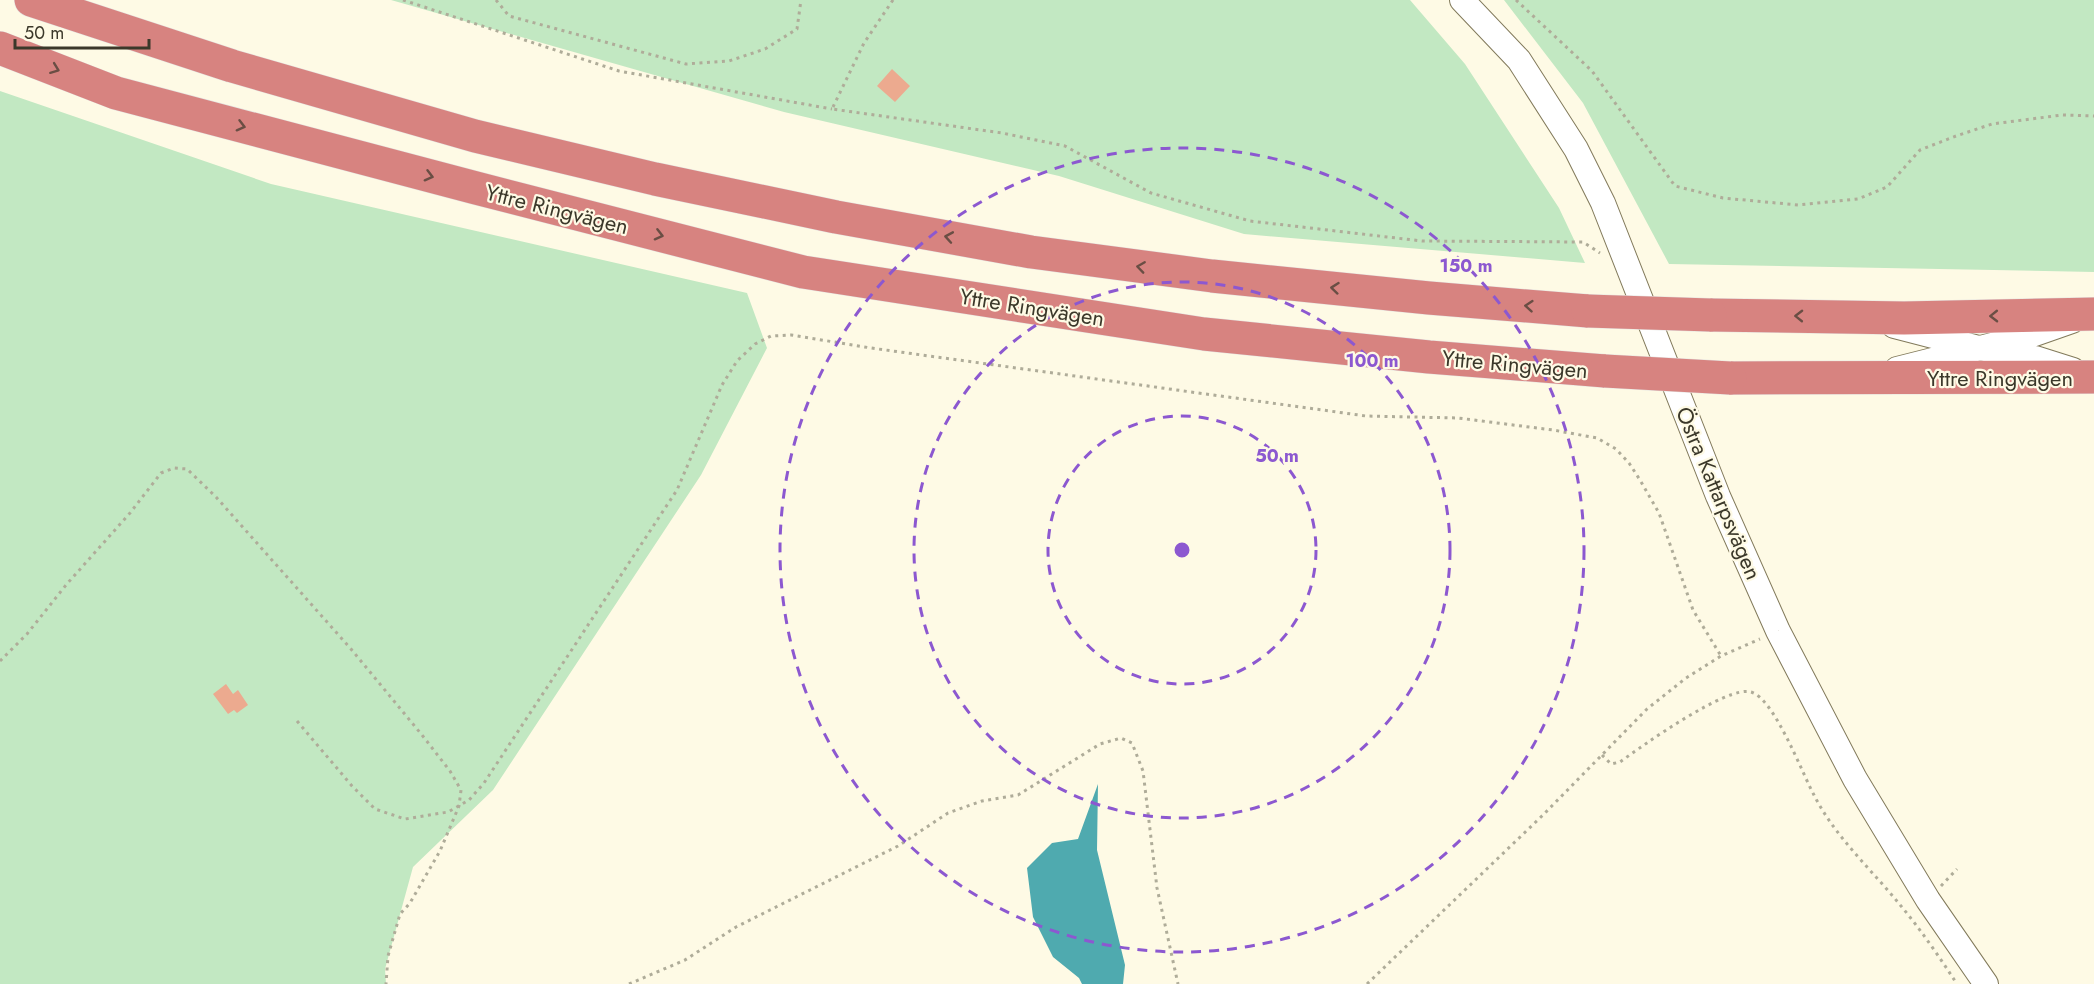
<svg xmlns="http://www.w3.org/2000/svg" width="2094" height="984" font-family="Jost,sans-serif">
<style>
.green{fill:#c2e8c2}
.water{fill:#4faaaf}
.building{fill:#ecaa8f}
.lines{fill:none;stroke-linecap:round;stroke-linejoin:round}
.minor-casing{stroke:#827a5b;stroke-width:26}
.highway-casing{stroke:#e4e3e1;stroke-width:34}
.path{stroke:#afac99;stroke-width:3;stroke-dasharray:3 4.5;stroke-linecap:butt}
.minor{stroke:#fff;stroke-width:24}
.highway{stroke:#d78380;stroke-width:33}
.highway-bridge-casing{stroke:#e4e3e1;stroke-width:34;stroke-linecap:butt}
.highway-bridge{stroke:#d78380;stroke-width:33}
.oneway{stroke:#6a4e44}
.ring{fill:none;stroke:#8c58d0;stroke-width:3;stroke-dasharray:10 8}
.labels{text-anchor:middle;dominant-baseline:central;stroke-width:4.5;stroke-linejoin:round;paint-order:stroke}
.street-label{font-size:22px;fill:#3b382a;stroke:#fefae5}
.centre{fill:#8c58d0;stroke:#fefae5;stroke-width:3}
.ring-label{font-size:18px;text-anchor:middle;font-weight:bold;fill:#8c58d0;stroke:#fefae5;stroke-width:4.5;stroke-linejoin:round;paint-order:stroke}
</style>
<rect width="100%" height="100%" fill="#fefae5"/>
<path class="green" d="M391,0H1410L1465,64L1559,208L1585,263L1244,234L1059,176L784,112Z
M1504,0H2094V272L1669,264L1583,103Z
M0,91L271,184L747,293L767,348L701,475L493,790L413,867L385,969L386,984H0Z"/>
<path class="water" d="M1098,784L1097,850L1125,965L1123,984H1082L1079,978L1053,957L1033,917L1027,868L1052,843L1078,839Z"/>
<path class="building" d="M892,69L910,86L895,102L877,86Z
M226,684L233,694L238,690L248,705L237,713L234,710L228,714L213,694Z"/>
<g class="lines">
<defs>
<path id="minor" d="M1462,0L1519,60L1576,149L1603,203L1718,496L1778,631L1855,779L1928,900L1986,984
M1894,326L1979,348L2035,358L2073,370
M1897,369L2032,335L2072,321"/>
<path id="highway" d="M31,0L232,66L475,136L655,179L836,217L1031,252L1212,276L1429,298L1588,311
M0,48L116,93L476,188L803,272L1204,334L1429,357L1605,371
M1710,315L1904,318L2094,314
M1730,378L2094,377"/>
</defs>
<use href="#minor" class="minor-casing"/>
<use href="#highway" class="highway-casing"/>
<path class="path" d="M403,0L619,71L832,109
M496,0L509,16L686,64L729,61L765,49L797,29L801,0
M893,0L864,43L832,109L1002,133L1065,146L1151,193L1250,221L1422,241L1583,242L1600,253
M1516,0L1592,71L1675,186L1723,198L1798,205L1858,199L1887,187L1920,150L1956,136L1992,124L2062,115L2094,116
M0,661L27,634L66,585L130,513L161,473L174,468L187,469L216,497L351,649L422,735L450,771L461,790L459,806L440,851L410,903L400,914L388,956L386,984
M297,721L352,786L375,809L405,819L448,812L469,800L484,783L677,490L722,385L737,361L755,344L771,336L791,335L871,348L1366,416L1458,418L1553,430L1597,438L1616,449L1629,463L1640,480L1659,513L1693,610L1721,656
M1602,755L1611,764L1620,762C1642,746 1727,685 1751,692C1774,698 1802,773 1814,795C1835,837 1872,870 1901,906C1921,930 1940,958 1957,984
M1941,886L1957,869
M629,984L685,960L736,927L898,846L948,813L982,801L1018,795L1100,744L1121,738L1132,743L1143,771L1157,888L1178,984
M1367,984L1543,815L1647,709L1686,678L1721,656L1760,639"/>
<use href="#minor" class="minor"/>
<use href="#highway" class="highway"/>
<defs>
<path id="highway-bridge" d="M1588,311L1710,315
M1605,371L1730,378"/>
</defs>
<use href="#highway-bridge" class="highway-bridge-casing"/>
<use href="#highway-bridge" class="highway-bridge"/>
</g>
<defs><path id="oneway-chevron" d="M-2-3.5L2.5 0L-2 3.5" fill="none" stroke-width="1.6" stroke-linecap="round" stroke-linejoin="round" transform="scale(1.5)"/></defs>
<g class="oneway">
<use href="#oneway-chevron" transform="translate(55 69) rotate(21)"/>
<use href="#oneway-chevron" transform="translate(241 126) rotate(15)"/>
<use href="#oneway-chevron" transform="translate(429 176) rotate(15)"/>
<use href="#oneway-chevron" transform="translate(659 235) rotate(14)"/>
<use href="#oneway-chevron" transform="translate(949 237) rotate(-170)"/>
<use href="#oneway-chevron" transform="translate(1141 267) rotate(-172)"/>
<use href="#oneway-chevron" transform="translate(1335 288) rotate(-174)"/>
<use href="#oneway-chevron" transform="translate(1529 306) rotate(-175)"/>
<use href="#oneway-chevron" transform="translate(1799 316) rotate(-179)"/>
<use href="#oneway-chevron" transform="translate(1994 316) rotate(179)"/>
</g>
<g class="ring">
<circle cx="1182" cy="550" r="134"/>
<circle cx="1182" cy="550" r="268"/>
<circle cx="1182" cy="550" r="402"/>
</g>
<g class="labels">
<g class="street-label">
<text transform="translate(557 209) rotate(14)">Yttre Ringvägen</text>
<text transform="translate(1032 307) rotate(9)">Yttre Ringvägen</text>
<text transform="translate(1515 364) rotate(5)">Yttre Ringvägen</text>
<text x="2000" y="378">Yttre Ringvägen</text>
<text transform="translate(1719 493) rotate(67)">Östra Kattarpsvägen</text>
</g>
</g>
<circle cx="1182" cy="550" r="9" class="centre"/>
<g class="ring-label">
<text x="1466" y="272">150 m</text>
<text x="1372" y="367">100 m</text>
<text x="1277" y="462">50 m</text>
</g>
<path d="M15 39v9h134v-9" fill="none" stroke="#3b382a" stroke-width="3"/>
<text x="24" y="39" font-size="18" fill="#3b382a" stroke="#fefae5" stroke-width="4.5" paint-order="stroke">50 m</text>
</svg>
